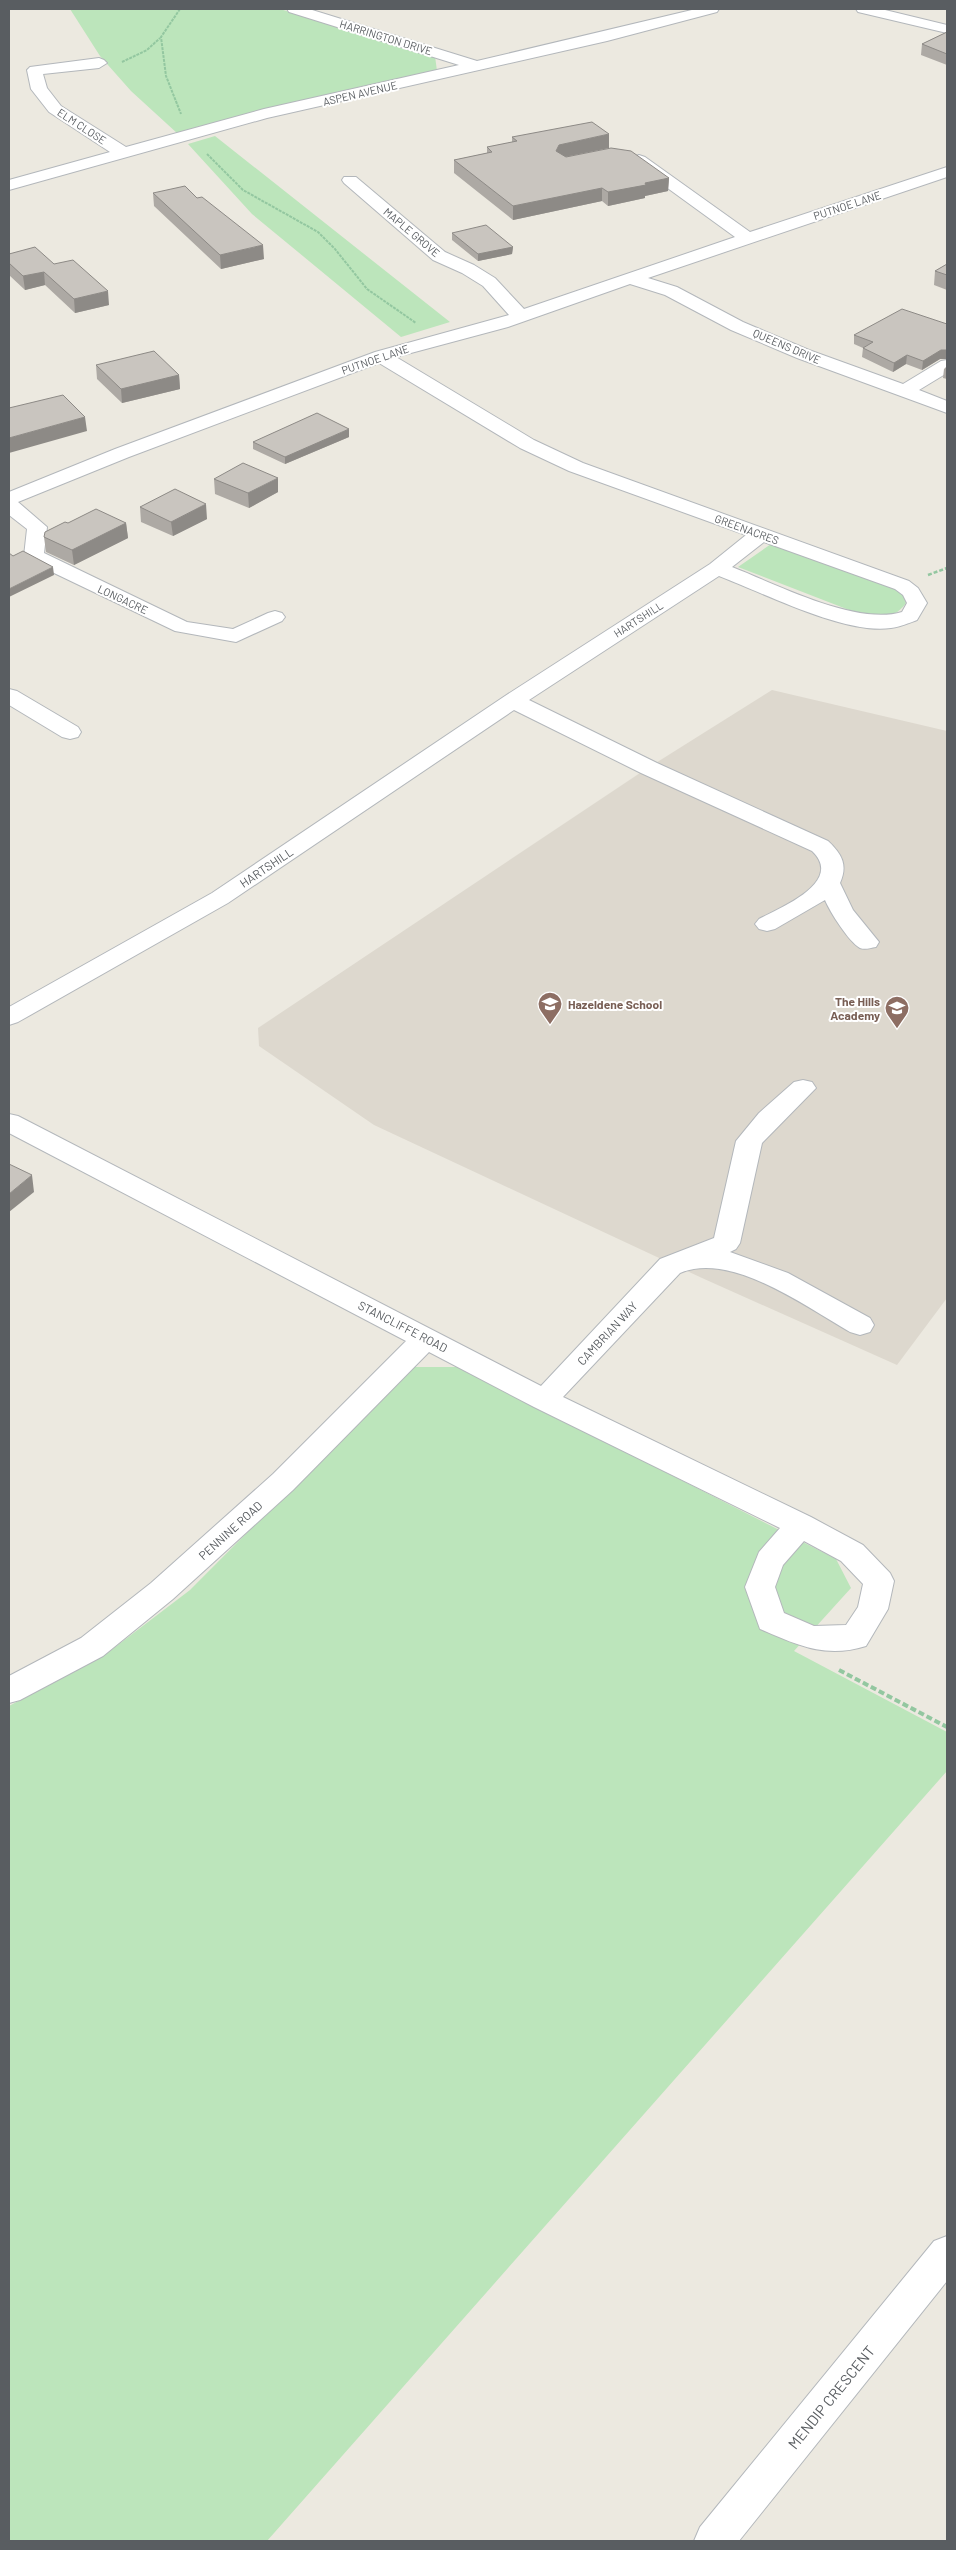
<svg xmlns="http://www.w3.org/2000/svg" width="956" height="2550" font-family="Barlow,sans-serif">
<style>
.education{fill:#ddd8ce}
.green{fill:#bce5bb}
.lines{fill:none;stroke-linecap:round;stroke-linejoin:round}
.minor-casing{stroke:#b3b7bb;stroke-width:2}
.path-far2{stroke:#93c7a0;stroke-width:2;stroke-dasharray:3 1;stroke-linecap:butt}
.path-far1{stroke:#93c7a0;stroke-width:2.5;stroke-dasharray:4 2;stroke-linecap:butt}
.path{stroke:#93c7a0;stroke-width:4;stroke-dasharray:6 3;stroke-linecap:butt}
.minor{fill:#fff;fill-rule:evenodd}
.wall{fill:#ada9a4}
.shaded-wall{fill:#8d8a86}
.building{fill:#c9c5bf;stroke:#8d8a86}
.labels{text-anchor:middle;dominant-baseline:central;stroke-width:4;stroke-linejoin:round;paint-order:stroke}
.far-street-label{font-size:11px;fill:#595d61;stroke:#fff}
.street-label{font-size:12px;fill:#595d61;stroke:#fff}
.education-label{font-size:12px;font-weight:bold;fill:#785e54;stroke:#fff;text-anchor:end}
.near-street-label{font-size:15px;fill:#595d61;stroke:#fff}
</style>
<rect width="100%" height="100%" fill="#ece9e0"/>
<path class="education" d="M772,690L947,731V1298L897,1365L702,1278L374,1125L259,1046L258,1028L643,771Z"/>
<path class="green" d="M70,9H280L435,56L437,71L178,134L131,91L100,56Z
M215,136L450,322L401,337L252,214L188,144Z
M771,544L892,587L903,595L906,603C894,620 881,616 862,615L738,567Z
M412,1367H460L836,1559L851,1588L794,1651L947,1732V1771L267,2541H9V1706L106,1654L190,1590Z"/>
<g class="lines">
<defs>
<path id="minor" d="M287,9H309L477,61L696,9H719L717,12L607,41L267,118L9,190V180L110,152L49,112L31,89L27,70L30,67L99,58L104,60L107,63L99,68L43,74L47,88L61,106L126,147L264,109L459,65L289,12Z
M856,9H881L947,25V33L858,12Z
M639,155L645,157L750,232L947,167V177L648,278L677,287L743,322L809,350L903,384L941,361L947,360V373L919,390L947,401V413L797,358L731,330L665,295L630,284L508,327L396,357L534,440L583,463L909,581L918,588L927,603L917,620C909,623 900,627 891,628C845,635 764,593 719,576L529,700L657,763L828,841C842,854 848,865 840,883L853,910L879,942L876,947C870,948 865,950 860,948C849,942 830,912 825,900L775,929L767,931L759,929L755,924L759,919C780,908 845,882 812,851L641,773L514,710L228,903L18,1022L9,1025V1007L212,893L505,696L710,564L746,535L569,471L520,448L379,363L129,457L18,502L47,527L44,553L187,622L233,629L268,613L275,611L282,613L285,617L282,621L236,642L175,631L27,560L24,556L27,529L9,515V492L115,449L375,352L509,315L483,286L462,273L433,260L344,183L342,180L344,177H356L445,252L474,265L495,278L524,309L735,237L633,163L631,160L633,157ZM764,542L895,589L903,595L907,603L902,612C856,626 776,584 732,567Z
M9,689L17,691L78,727L81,732L78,737L70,739L62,737L9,705Z
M803,1080L812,1082L816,1088L762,1143L740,1243L736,1249L730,1252L788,1273L870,1318L874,1325L870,1332L860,1335L850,1332C806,1307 731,1251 680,1273L563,1397L811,1517L863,1545L890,1573L894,1581L888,1609L866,1646C825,1659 797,1645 760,1629L745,1587L759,1552L780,1528L534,1407L429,1352L293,1490L173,1599L103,1656L20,1700L9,1703V1676L81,1638L151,1583L273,1474L406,1341L9,1133V1114L18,1116L541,1386L660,1259L714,1238L736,1141L759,1113L794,1082ZM804,1541L841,1561L863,1584L858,1607L846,1625L814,1626L784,1613L775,1587L783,1565Z
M947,2236V2281L739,2541H694L700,2527L934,2241Z"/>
</defs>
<use href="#minor" class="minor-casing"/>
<path class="path-far2" d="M180,9L161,37L166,76L181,114
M122,62L147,50L160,38
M207,154L243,190L318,232L335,249L367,289L416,323"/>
<path class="path-far1" d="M928,575L947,568"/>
<path class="path" d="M839,1670L947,1727"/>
<use href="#minor" class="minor"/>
</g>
<path class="wall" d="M947,32V65L921,55L922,44Z
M512,137L609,148L571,156L669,178L668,191L645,196V198L608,206L602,201L513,220L454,173V160L487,153V147L512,142Z
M153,193L264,259L221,269L154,206Z
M452,233L513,247L512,254L478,261L452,240Z
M9,254L54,264L109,305L75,313L45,285L25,290L9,275Z
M947,264V290L934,285L935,271Z
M947,324V359H940L922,370L906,364L893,372L862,357L863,348L854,344V335Z
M96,365L179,375L180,389L122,403L97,379Z
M947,366V379L943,378L944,369Z
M349,437L285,464L253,449V442Z
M214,479L278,492L249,508L215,494Z
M140,507L207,519L173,536L141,522Z
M68,523H126L128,538L74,565L46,552L44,537Z"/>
<path class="shaded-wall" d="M609,134V148L559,158L556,151L559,145Z
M669,178L668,191L645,196V198L608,206V192L645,183Z
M602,188V201L513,220V206Z
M263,245L264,259L221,269L220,255Z
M513,247L512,254L478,261V254Z
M44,272L45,285L25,290L23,276Z
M108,291L109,305L75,313L74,299Z
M941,350H947V359H940L922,370L923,361Z
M907,355L906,364L893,372L894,363Z
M179,375L180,389L122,403L121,389Z
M85,417L87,431L9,453V438Z
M349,429V437L285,464V457Z
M278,478V492L249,508L248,493Z
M206,504L207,519L173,536L171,522Z
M126,523L128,538L74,565L72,550Z
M53,567L54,575L9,597V589Z
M32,1175L34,1192L9,1212V1194Z"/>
<path class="building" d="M947,32V54L922,44Z
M592,122L609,134L559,145L556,151L566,157L611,148L631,151L669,178L645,183L646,185L608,192L602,188L513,206L454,160L492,152L487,147L517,141L512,137Z
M185,186L197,198L202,197L263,245L220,255L153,193Z
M486,225L513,247L478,254L452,233Z
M35,247L54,264L73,260L108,291L74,299L44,272L23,276L9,263V254Z
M947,264V275L935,271Z
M902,309L947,324V350H941L923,361L907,355L894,363L863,348L873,342L854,335Z
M154,351L179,375L121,389L96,365Z
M63,395L85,417L9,438V408Z
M317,413L349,429L285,457L253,442Z
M243,463L278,478L248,493L214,479Z
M175,489L206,504L171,522L140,507Z
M96,509L126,523L72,550L44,537L45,532L65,522L68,523Z
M23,551L53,567L9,589V553L13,556Z
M9,1164L32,1175L9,1194Z"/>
<defs>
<symbol id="school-pin" viewBox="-11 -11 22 30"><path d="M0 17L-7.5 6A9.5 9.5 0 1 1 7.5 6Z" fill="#8d6e63" stroke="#fff"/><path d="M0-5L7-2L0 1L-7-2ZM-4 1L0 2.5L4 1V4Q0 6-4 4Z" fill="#fff"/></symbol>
</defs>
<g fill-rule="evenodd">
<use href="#school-pin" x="536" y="990" width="28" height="38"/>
<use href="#school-pin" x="883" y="994" width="28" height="38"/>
</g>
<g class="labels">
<g class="far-street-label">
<text transform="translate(386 37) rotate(17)">HARRINGTON DRIVE</text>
<text transform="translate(360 93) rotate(-13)">ASPEN AVENUE</text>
<text transform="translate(82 126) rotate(33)">ELM CLOSE</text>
<text transform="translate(847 205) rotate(-18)">PUTNOE LANE</text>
<text transform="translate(412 232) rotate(40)">MAPLE GROVE</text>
<text transform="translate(787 346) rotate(23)">QUEENS DRIVE</text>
<text transform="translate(375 359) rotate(-19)">PUTNOE LANE</text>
<text transform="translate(747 529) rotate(20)">GREENACRES</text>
<text transform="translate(123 599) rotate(25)">LONGACRE</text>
<text transform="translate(638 619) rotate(-33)">HARTSHILL</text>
</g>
<g class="street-label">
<text transform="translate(266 867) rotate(-34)">HARTSHILL</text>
<text transform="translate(403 1326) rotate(27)">STANCLIFFE ROAD</text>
<text transform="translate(607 1333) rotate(-47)">CAMBRIAN WAY</text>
<text transform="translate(230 1530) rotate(-42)">PENNINE ROAD</text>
</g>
<g class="education-label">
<text x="880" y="1001">The Hills<tspan x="880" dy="14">Academy</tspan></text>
<text x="568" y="1004" text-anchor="start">Hazeldene School</text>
</g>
<g class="near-street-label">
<text transform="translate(831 2397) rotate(-51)">MENDIP CRESCENT</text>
</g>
</g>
<rect width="956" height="2550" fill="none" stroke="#595d61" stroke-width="20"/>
</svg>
